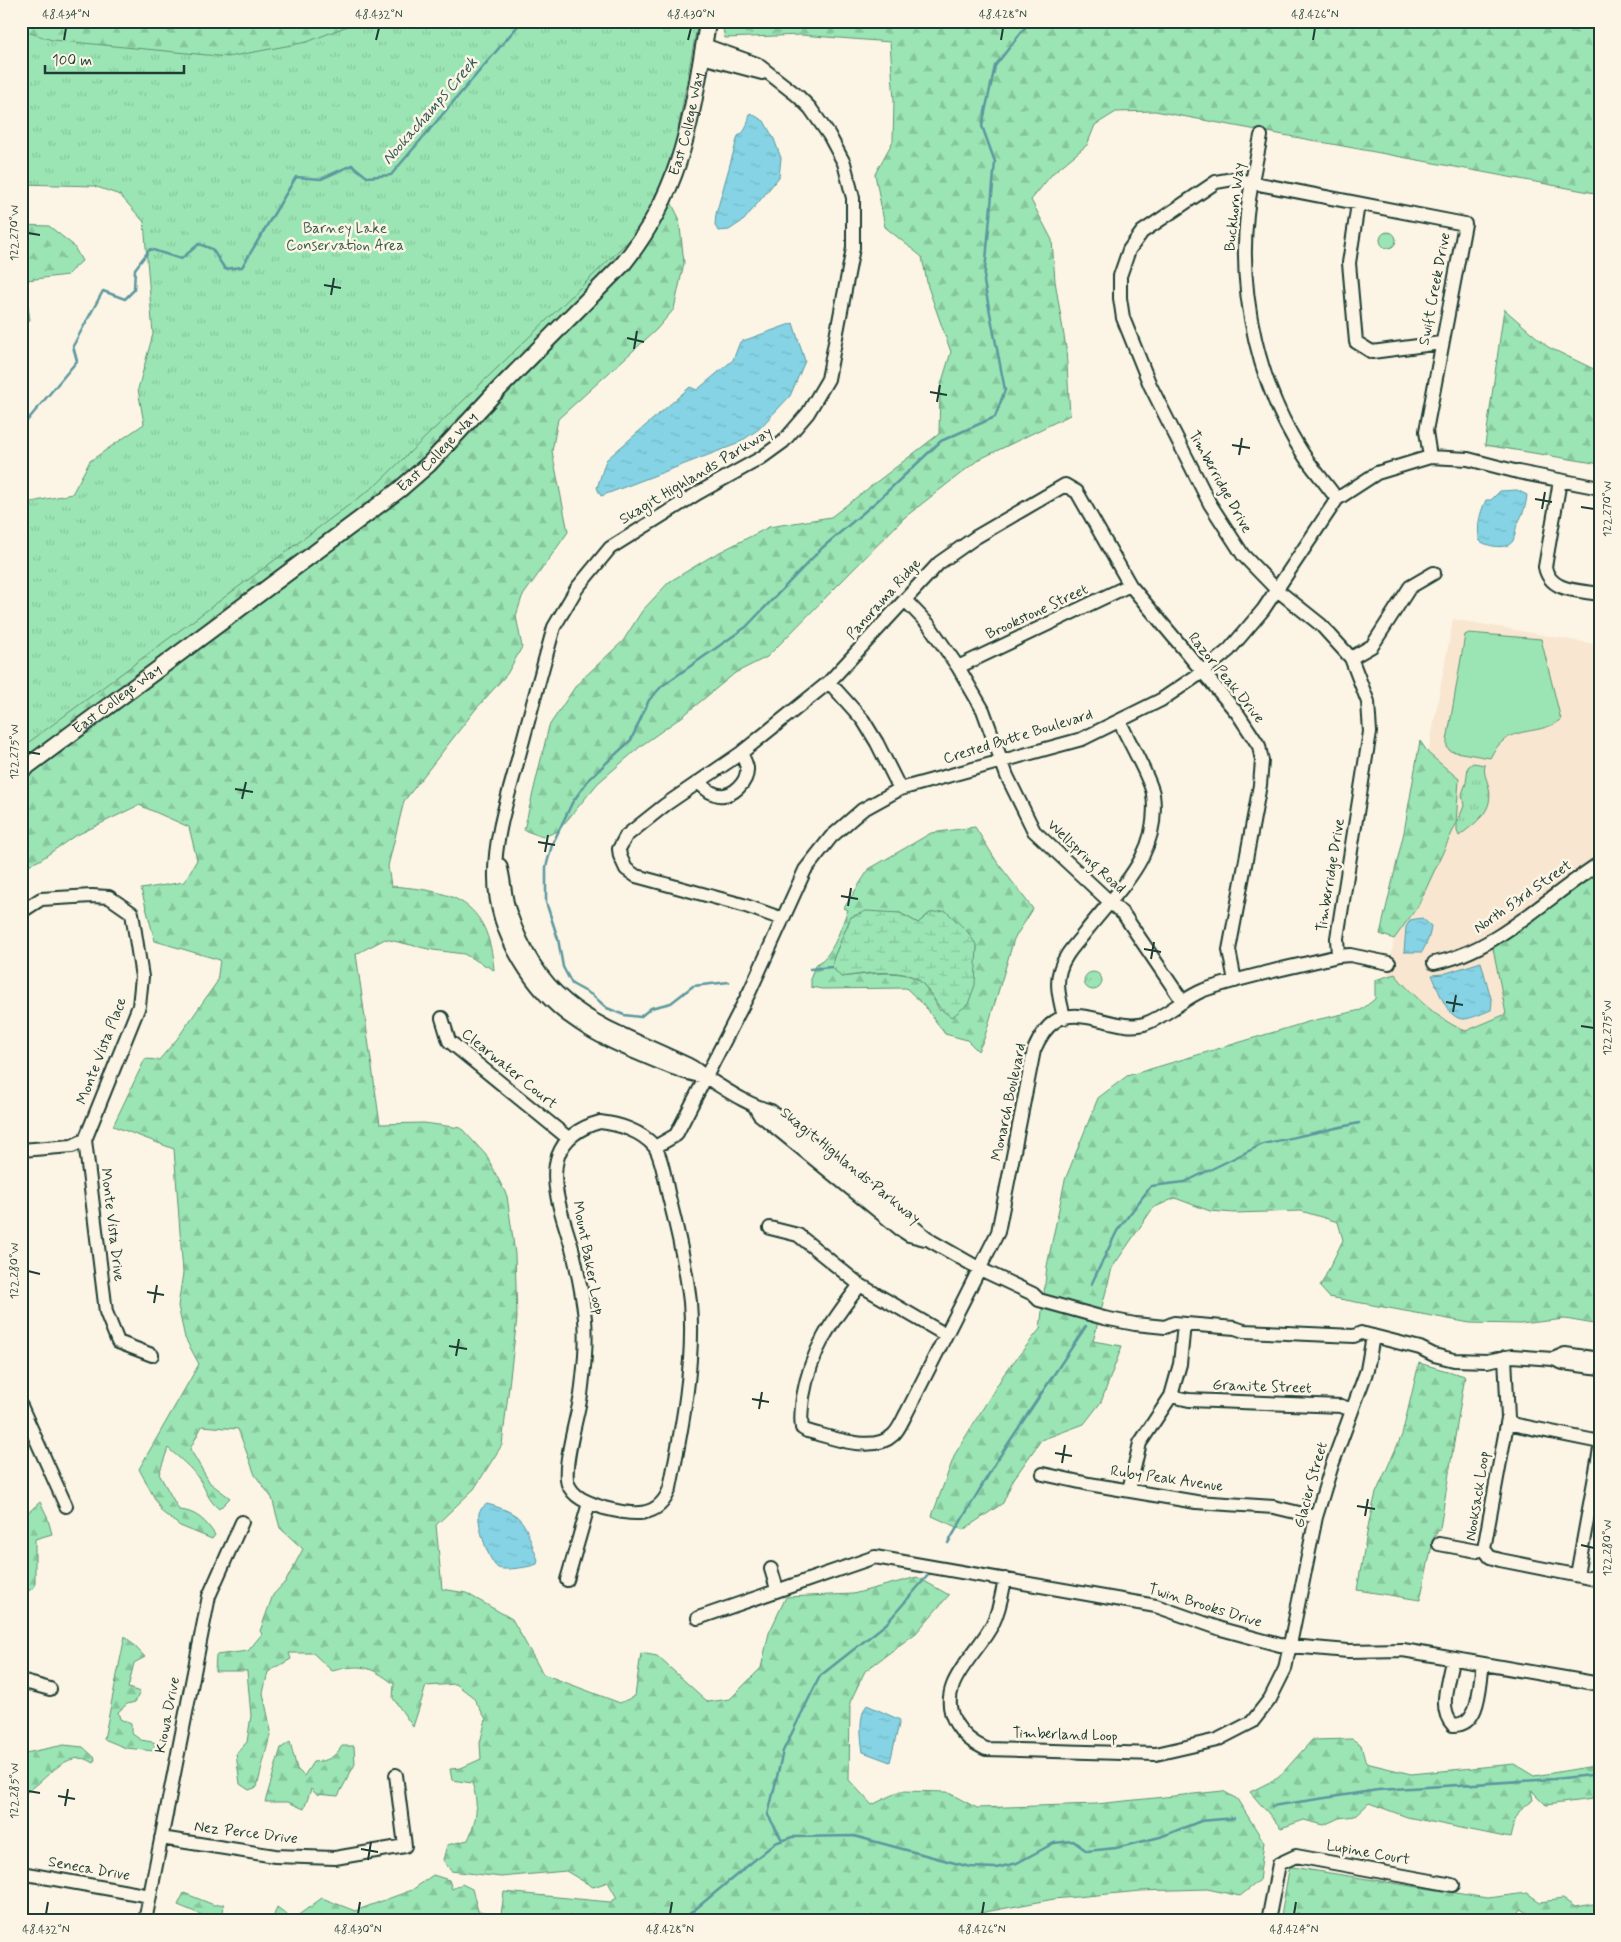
<svg xmlns="http://www.w3.org/2000/svg" width="1621" height="1942" font-family="Mynerve,sans-serif">
<style>
.built{fill:#f8e6d0}
.green{fill:#9be5b4;stroke:#5d9174}
.forest{fill:url(#forest-firs);stroke:#5d9174;fill-rule:evenodd}
.wetland{fill:url(#wetland-marsh);stroke:#5d9174}
.park{fill:url(#park-tufts);stroke:#5d9174}
.water{fill:url(#water-ripples);stroke:#5c979e}
.lines{fill:none;stroke-linecap:round;stroke-linejoin:round}
.stream{stroke:#5c979e;stroke-width:2.5}
.minor-casing{stroke:#1f3d34;stroke-width:16}
.major-casing{stroke:#1f3d34;stroke-width:19}
.minor{stroke:#fcf5e5;stroke-width:12}
.major{stroke:#fcf5e5;stroke-width:15}
.ticks{fill:none;stroke:#1f3d34;stroke-width:2}
.labels{text-anchor:middle;dominant-baseline:central;stroke-width:5;stroke-linejoin:round;paint-order:stroke}
.street-label{font-size:15px;fill:#1f3d34;stroke:#fcf5e5}
.park-label{font-size:15px;fill:#385f4e;stroke:#fcf5e5}
.water-label{font-size:16px;font-style:italic;fill:#335b57;stroke:#fcf5e5}
.neatline{fill:none;stroke:#1f3d34;stroke-width:2}
.ticks-label{font-size:12px;text-anchor:middle;fill:#1f3d34}
</style>
<defs>
<pattern id="forest-firs" width="22" height="20" patternUnits="userSpaceOnUse" patternTransform="scale(1.25)"><rect width="22" height="20" fill="#9be5b4"/><path d="M5 1l3.5 6h-7zM16 11l3.5 6h-7z" fill="#85c59b"/></pattern>
<pattern id="wetland-marsh" width="20" height="14" patternUnits="userSpaceOnUse" patternTransform="scale(1.25)"><rect width="20" height="14" fill="#9be5b4"/><path d="M1 5h8M5 5V1M11 12h8M15 12V8" fill="none" stroke="#85c59b"/></pattern>
<pattern id="park-tufts" width="24" height="20" patternUnits="userSpaceOnUse" patternTransform="scale(1.25)"><rect width="24" height="20" fill="#9be5b4"/><path d="M3 7l-1-3M5 7V3M7 7l1-3M15 17l-1-3M17 17v-4M19 17l1-3" fill="none" stroke="#85c59b"/></pattern>
<pattern id="water-ripples" width="26" height="14" patternUnits="userSpaceOnUse" patternTransform="scale(1.25)"><rect width="26" height="14" fill="#85d3e4"/><path d="M2 4q2-2 4 0t4 0M15 11q2-2 4 0t4 0" fill="none" stroke="#72b6c4"/></pattern>
</defs>
<rect width="100%" height="100%" fill="#fcf5e5"/>
<filter id="ink" filterUnits="userSpaceOnUse"><feTurbulence type="fractalNoise" baseFrequency=".02" numOctaves="2"/><feDisplacementMap in="SourceGraphic" scale="10" xChannelSelector="R" yChannelSelector="G"/><feConvolveMatrix kernelMatrix="1 2 1 2 8 2 1 2 1" color-interpolation-filters="sRGB"/></filter>
<g filter="url(#ink)">
<path class="built" d="M1453,619L1600,645V1072L1377,1032Z"/>
<path class="green" d="M1469,633L1541,639L1561,720C1535,738 1508,722 1490,758L1450,751L1447,747V741L1465,635Z"/>
<path class="forest" d="M21,21H689L658,176L679,218L684,263L674,309L656,330L558,419L552,451L568,532L522,597L516,616L522,647L507,674L475,710L404,801L388,866L391,886C453,891 488,899 494,970L464,954L433,950L385,939L356,954L380,1124L424,1123L461,1128L486,1155L507,1196L515,1254L517,1318L502,1445L474,1489L436,1525L442,1589L466,1593L512,1619L543,1674L620,1703L635,1696L641,1653L657,1656L708,1702L730,1699L761,1668L769,1633L786,1597L853,1594L917,1577L949,1595L916,1633L865,1671L850,1702L849,1780L872,1805L900,1791L947,1792L977,1808L1096,1804L1223,1791L1237,1799L1264,1842L1259,1881L1240,1896L1207,1889L1141,1891L1054,1899L938,1921H272L277,1907L293,1919L322,1898L355,1911L412,1890L433,1875L449,1880L452,1889L462,1884L472,1889L478,1911L501,1915L504,1892L610,1902L617,1898L608,1882L593,1887L566,1871L501,1877L451,1871L443,1860L447,1845L468,1840C477,1821 479,1803 472,1783L452,1780L450,1769L461,1768L481,1759L480,1743L486,1719L473,1697L456,1684L426,1686L413,1727L393,1698L394,1684C369,1665 361,1664 332,1671L313,1653H289L291,1659L268,1672L263,1693L271,1731L257,1787L249,1790L240,1784L236,1754L247,1742L251,1716L247,1671H215L216,1655L248,1651L262,1634L260,1631L273,1595L286,1581L303,1549L280,1528L272,1498L255,1475L238,1429L202,1426L190,1449L210,1483L230,1498L219,1509C207,1499 207,1491 199,1479C191,1467 179,1458 168,1448L159,1474L179,1510C196,1511 206,1521 215,1535L212,1539L180,1526L162,1512L139,1469L199,1364L185,1338L178,1306L183,1273L174,1149L113,1126L145,1059L159,1060L177,1039L217,982L220,960L155,941L141,889L184,882L197,860L189,827L139,805L73,837L40,860L21,868V589L172,445L225,64L21,44Z
M721,21H1600V194L1155,111L1116,112L1095,125L1087,145L1053,173L1031,200L1052,240L1055,281L1066,348L1070,415L978,460L905,517L767,657L735,673L683,716L642,745L598,783L558,831L543,837L524,830L549,726L577,684L623,641L642,611L669,582L712,556L769,527L831,517L939,434L940,388L951,352L928,287L922,257L885,227L875,174L893,141L894,101L890,42L801,35L725,38Z
M21,225L49,226L73,245L82,261L67,275L27,280L21,291Z
M21,293L27,300L30,320L21,324Z
M1504,309L1548,347L1600,372V464L1485,445Z
M1420,741L1429,754L1459,779L1456,824L1418,906L1394,939L1380,934L1404,832Z
M975,827L997,862L1033,909L1014,939L984,1039L978,1051L967,1040L945,1034L924,1005L906,988L822,989L811,987V977L815,965C834,956 840,928 848,910L844,908L869,869L931,833ZM900,913L918,923L930,913L977,946L976,960L940,1011C934,1000 928,987 918,980C903,968 860,975 841,977L832,967L834,957L851,917Z
M1600,868V1325L1565,1319L1520,1324L1470,1323L1329,1297L1320,1287L1343,1240L1338,1222L1301,1211L1234,1213L1210,1211L1175,1198L1153,1208L1112,1268L1093,1341L1122,1346L1101,1402L1084,1424L1041,1440L1013,1480L1003,1503L963,1530L932,1516L955,1454L1004,1374L1040,1329L1047,1266L1065,1180L1098,1098L1127,1076L1311,1021L1361,1010L1375,999V980L1395,974C1411,994 1442,1023 1466,1031L1506,1014L1492,943Z
M1419,1363L1465,1376L1440,1528L1434,1537L1420,1600L1357,1590L1369,1522L1376,1493L1402,1435Z
M40,1502L47,1516L52,1534L35,1539V1586L26,1593L21,1566V1519Z
M125,1636L145,1657L134,1663L128,1688L140,1692L135,1702L127,1704L118,1712L120,1719L131,1724V1733L141,1740L163,1744L154,1751L126,1748L104,1739Z
M1352,1739L1361,1745L1366,1763L1411,1774L1514,1764L1534,1776L1600,1765V1798L1546,1805L1531,1790L1533,1800C1517,1810 1514,1821 1510,1838L1407,1817L1369,1803L1355,1816L1339,1818L1324,1825L1304,1820L1281,1828L1250,1792L1278,1778L1312,1740Z
M290,1742L297,1769L304,1776L313,1762C328,1761 334,1758 342,1746H354L355,1764L338,1796L316,1794L311,1789L304,1809L288,1802H265L281,1748Z
M64,1745L83,1747L95,1758L94,1763C65,1744 43,1787 21,1795V1754Z
M1292,1867L1487,1898L1527,1893L1540,1902L1563,1899L1575,1907L1593,1904L1600,1906V1921H1542L1521,1909L1516,1918L1498,1921H1313L1298,1913L1290,1915L1289,1921H1280L1289,1870Z
M184,1893L214,1905L224,1904L222,1921H211L212,1919L178,1905Z"/>
<path class="wetland" d="M866,911L900,913L918,923L930,913L946,911L967,931L977,946L975,985L968,1004L952,1017C937,1009 939,1004 929,992C926,988 921,980 916,978C894,968 864,974 841,977L832,967L834,957L851,917Z"/>
<path class="park" d="M360,21H698L671,168L643,227L376,485L21,748V504L72,494L90,461L144,424L138,389L153,334L144,222L120,195L94,186L21,184V30L52,40L228,57L307,42Z
M1380 240a8 8 0 1 1 16 0a8 8 0 1 1-16 0Z
M1473,763L1485,765C1483,774 1487,779 1489,788C1494,812 1475,823 1459,836L1457,831V823L1464,806L1462,794L1466,783L1468,767Z
M1084 981a9 9 0 1 1 18 0a9 9 0 1 1-18 0Z"/>
<path class="water" d="M750,113L764,121L774,139L781,158L779,177L744,220L729,230L718,231L715,225L716,214L738,136C747,132 748,121 750,113Z
M793,323L805,361L790,396L759,429L737,444L601,496L597,488L606,460L690,387L697,390L733,360L740,342Z
M1517,490L1527,495C1526,506 1523,514 1518,523C1515,528 1516,533 1514,538C1511,551 1488,547 1480,541C1476,528 1480,512 1486,500H1491L1500,491Z
M1422,918L1431,926C1430,936 1427,943 1422,952H1404L1406,927L1410,920Z
M1481,962L1492,1002L1491,1010C1483,1013 1473,1018 1465,1019C1447,1021 1438,988 1432,975L1443,974Z
M487,1504C528,1515 523,1523 538,1560L537,1564C531,1567 504,1571 498,1568C488,1561 477,1524 479,1513C480,1509 483,1507 487,1504Z
M867,1705L900,1720L890,1762L863,1752C861,1739 858,1715 867,1705Z"/>
<g class="lines">
<path class="stream" d="M21,428L77,361L73,346L103,291L125,299L134,290L135,269L150,249L181,259L199,244L212,249L225,269L242,267L296,177L321,179L352,165L367,177L391,175L522,21
M810,969L832,967
M729,982L693,986L671,1003L651,1008L640,1017L624,1015L607,1008L592,995L572,984L563,967L558,939L546,902V867L552,845L572,803L589,779L631,740L649,700L662,686L746,627L822,548L877,501L941,441L995,417L1005,390L984,282L995,162L982,126L995,66L1030,21
M1091,1285L1117,1231L1151,1186L1185,1182L1263,1144L1359,1123
M948,1543L996,1462L1086,1326
M1272,1806L1378,1790L1554,1779L1600,1774
M782,1840L768,1815L783,1751L820,1676L886,1624L929,1574
M681,1921L775,1843L792,1837L854,1836L970,1867L996,1868L1017,1863L1054,1843L1073,1841L1087,1851L1116,1848L1160,1837L1201,1821L1234,1818"/>
<defs>
<path id="minor" d="M704,45L757,64L798,96L810,108L829,135L844,163L853,198V248L828,379L808,413L783,442L761,458L698,493L610,548L577,588L554,627C541,674 528,720 516,767C506,803 494,841 495,878C495,934 534,995 580,1024C599,1037 620,1046 641,1055C662,1064 683,1073 705,1077
M702,57L762,73
M1261,136C1256,162 1250,188 1247,214C1238,296 1259,388 1305,457C1315,471 1327,485 1337,499
M1358,204L1349,263L1356,342L1372,352L1441,343
M1560,481L1545,567C1550,592 1578,590 1600,594
M906,601L929,625L958,667L983,710L1007,776L1034,831L1124,915L1183,1002
M1351,658L1372,646L1410,587L1434,573
M958,667L1130,585
M829,682L863,720L877,743L900,789
M699,783C705,788 710,794 719,795C733,797 748,782 747,768C746,763 743,757 741,753
M500,865C505,881 504,898 510,913C544,1014 604,1024 689,1065C696,1068 701,1074 707,1078C728,1091 748,1105 771,1111L931,1241L980,1269L1033,1294L1039,1300L1104,1318L1135,1324L1165,1327L1174,1323L1235,1328L1244,1331L1354,1336L1361,1333
M21,912L41,899L92,896L109,897L132,913L142,977L139,1006L85,1140L106,1312L118,1342L152,1355
M783,919L743,905L636,876L626,869L620,856L619,849L626,836L665,805L741,753L829,682L939,563L976,537L1065,485L1077,492L1130,585L1238,714L1259,746L1262,761L1260,785L1229,950L1235,981
M1338,956L1337,938L1370,732L1368,702L1351,658L1321,625L1276,589L1243,555L1210,504L1150,385L1123,318L1120,298V276L1129,250L1142,232L1216,182L1233,179L1465,224L1426,431L1430,457
M1434,963C1495,952 1548,896 1600,863
M442,1018L449,1041L568,1138
M1064,1018C1061,1003 1055,986 1060,970C1064,956 1074,946 1083,935C1117,890 1161,857 1153,794C1151,780 1127,738 1120,722
M755,1107L759,1114L900,1229L909,1235L925,1239
M600,1122C619,1124 641,1131 654,1146C662,1156 666,1185 669,1197C678,1232 686,1267 690,1302C695,1363 682,1428 670,1488C659,1520 631,1515 604,1508C590,1503 574,1499 568,1484C562,1467 578,1415 581,1395C584,1370 587,1344 585,1319C583,1297 578,1273 573,1252C566,1224 548,1186 558,1156C565,1137 581,1127 600,1122Z
M655,1147L676,1135L750,991L805,870L831,837L862,810L900,789L1082,739L1161,700L1201,673L1229,650L1263,610L1337,499L1377,473L1430,457L1468,459L1518,472L1600,488
M21,1150L72,1146L85,1140
M770,1228L798,1235L860,1285L946,1335
M860,1285C831,1322 811,1350 803,1397C802,1408 800,1417 802,1428L807,1431C831,1437 873,1454 893,1435C899,1430 903,1419 907,1412L998,1232L1034,1050C1038,1041 1045,1028 1054,1022C1080,1004 1117,1032 1144,1024C1166,1017 1183,998 1204,990C1248,975 1293,967 1338,956L1350,955L1389,963
M1365,1334L1420,1348L1434,1355L1454,1360L1487,1361L1512,1356L1553,1359L1563,1363L1600,1368
M1505,1357L1508,1418L1484,1549L1490,1557L1500,1560L1600,1580
M1553,1359L1565,1354L1600,1359
M1171,1396L1189,1400L1341,1406L1352,1410
M21,1406L66,1506
M1507,1423L1600,1442
M1043,1474L1089,1484L1196,1502L1274,1507L1316,1517
M1129,1490L1140,1443L1171,1396L1180,1364L1184,1324
M1439,1544L1477,1551L1484,1549
M771,1569L777,1589
M1577,1575L1600,1449
M1005,1579C1002,1594 1000,1609 993,1623C983,1644 961,1664 953,1685C942,1714 961,1738 986,1749L1156,1754L1217,1740L1252,1722L1270,1699L1285,1669L1316,1517L1332,1465L1367,1370L1373,1336
M567,1580L589,1503
M698,1618L875,1557L1156,1606L1221,1629L1280,1645L1348,1651L1403,1650L1600,1684
M1452,1660C1449,1680 1437,1709 1453,1725C1481,1726 1479,1685 1483,1664
M21,1681L50,1689
M161,1838L275,1856L335,1858L405,1846L396,1775
M21,1873L150,1896
M145,1921L209,1596L242,1522
M1268,1921L1279,1864L1296,1856L1453,1885"/>
<g id="major">
<path id="s1" d="M21,771L399,490L429,464L492,396L623,264C685,186 691,116 708,21"/>
</g>
</defs>
<use href="#minor" class="minor-casing"/>
<use href="#major" class="major-casing"/>
<use href="#minor" class="minor"/>
<use href="#major" class="major"/>
</g>
</g>
<path class="ticks" d="M64,40L66,28M376,40L379,28M688,40L691,28M1001,40L1003,28M1313,40L1315,28M28,233L40,235M324,285L341,288M331,295L334,278M627,338L644,342M634,349L637,331M930,392L947,395M937,402L940,385M1232,445L1250,448M1239,455L1242,438M1535,499L1552,502M1581,507L1594,509M1542,509L1545,492M28,752L40,754M235,789L253,792M242,799L246,782M538,842L555,845M545,852L548,835M841,896L858,899M848,906L851,888M1144,949L1161,952M1151,959L1154,942M1446,1002L1463,1005M1453,1012L1456,995M1581,1026L1594,1028M28,1271L40,1274M147,1292L164,1295M154,1303L157,1285M449,1346L467,1349M456,1356L459,1339M752,1399L769,1402M759,1409L762,1392M1055,1453L1072,1456M1062,1463L1065,1445M1357,1506L1375,1509M1365,1516L1368,1499M1581,1545L1594,1548M28,1791L40,1793M58,1796L75,1799M65,1806L68,1789M361,1849L378,1852M368,1860L371,1842M46,1914L48,1902M358,1914L360,1902M670,1914L672,1902M982,1914L984,1902M1294,1914L1296,1902"/>
<g class="labels">
<g class="street-label">
<text stroke="none"><textPath href="#s1" startOffset="945">East College Way</textPath></text>
<text transform="translate(1235 207) rotate(-84)">Buckhorn Way</text>
<text transform="translate(1435 289) rotate(-79)">Swift Creek Drive</text>
<text stroke="none"><textPath href="#s1" startOffset="525">East College Way</textPath></text>
<text transform="translate(696 476) rotate(-31)">Skagit Highlands Parkway</text>
<text transform="translate(1220 482) rotate(61)">Timberridge Drive</text>
<text transform="translate(884 599) rotate(-48)">Panorama Ridge</text>
<text transform="translate(1037 612) rotate(-25)">Brookstone Street</text>
<text transform="translate(1226 678) rotate(51)">Razor Peak Drive</text>
<text stroke="none"><textPath href="#s1" startOffset="120">East College Way</textPath></text>
<text transform="translate(1018 737) rotate(-17)">Crested Butte Boulevard</text>
<text transform="translate(1086 857) rotate(43)">Wellspring Road</text>
<text transform="translate(1331 875) rotate(-81)">Timberridge Drive</text>
<text transform="translate(1523 897) rotate(-35)">North 53rd Street</text>
<text transform="translate(102 1051) rotate(-69)">Monte Vista Place</text>
<text transform="translate(509 1069) rotate(39)">Clearwater Court</text>
<text transform="translate(1009 1102) rotate(-78)">Monarch Boulevard</text>
<text transform="translate(850 1166) rotate(39)">Skagit Highlands Parkway</text>
<text transform="translate(112 1225) rotate(83)">Monte Vista Drive</text>
<text transform="translate(588 1258) rotate(79)">Mount Baker Loop</text>
<text transform="translate(1262 1387) rotate(2)">Granite Street</text>
<text transform="translate(1167 1479) rotate(8)">Ruby Peak Avenue</text>
<text transform="translate(1311 1485) rotate(-74)">Glacier Street</text>
<text transform="translate(1478 1496) rotate(-81)">Nooksack Loop</text>
<text transform="translate(1205 1606) rotate(17)">Twin Brooks Drive</text>
<text transform="translate(168 1715) rotate(-79)">Kiowa Drive</text>
<text transform="translate(1065 1735) rotate(2)">Timberland Loop</text>
<text transform="translate(246 1833) rotate(7)">Nez Perce Drive</text>
<text transform="translate(1368 1853) rotate(10)">Lupine Court</text>
<text transform="translate(89 1869) rotate(10)">Seneca Drive</text>
</g>
<g class="park-label">
<text x="345" y="229">Barney Lake<tspan x="345" dy="17">Conservation Area</tspan></text>
</g>
<g class="water-label">
<text transform="translate(430 111) rotate(-49)">Nookachamps Creek</text>
</g>
</g>
<rect width="1621" height="1942" fill="none" stroke="#fcf5e5" stroke-width="55"/>
<path d="M45 65v8h139v-8" fill="none" stroke="#1f3d34" stroke-width="2.5"/>
<text x="52" y="65" font-size="15" fill="#1f3d34" stroke="#fcf5e5" stroke-width="4" paint-order="stroke">100 m</text>
<rect x="28" y="28" width="1566" height="1886" class="neatline"/>
<g class="ticks-label">
<text x="66" y="18">48.434°N</text>
<text x="379" y="18">48.432°N</text>
<text x="691" y="18">48.430°N</text>
<text x="1003" y="18">48.428°N</text>
<text x="1315" y="18">48.426°N</text>
<text transform="translate(14 233) rotate(-90)" y="4">122.270°W</text>
<text transform="translate(1607 509) rotate(-90)" y="4">122.270°W</text>
<text transform="translate(14 752) rotate(-90)" y="4">122.275°W</text>
<text transform="translate(1607 1028) rotate(-90)" y="4">122.275°W</text>
<text transform="translate(14 1271) rotate(-90)" y="4">122.280°W</text>
<text transform="translate(1607 1548) rotate(-90)" y="4">122.280°W</text>
<text transform="translate(14 1791) rotate(-90)" y="4">122.285°W</text>
<text x="46" y="1933">48.432°N</text>
<text x="358" y="1933">48.430°N</text>
<text x="670" y="1933">48.428°N</text>
<text x="982" y="1933">48.426°N</text>
<text x="1294" y="1933">48.424°N</text>
</g>
</svg>
